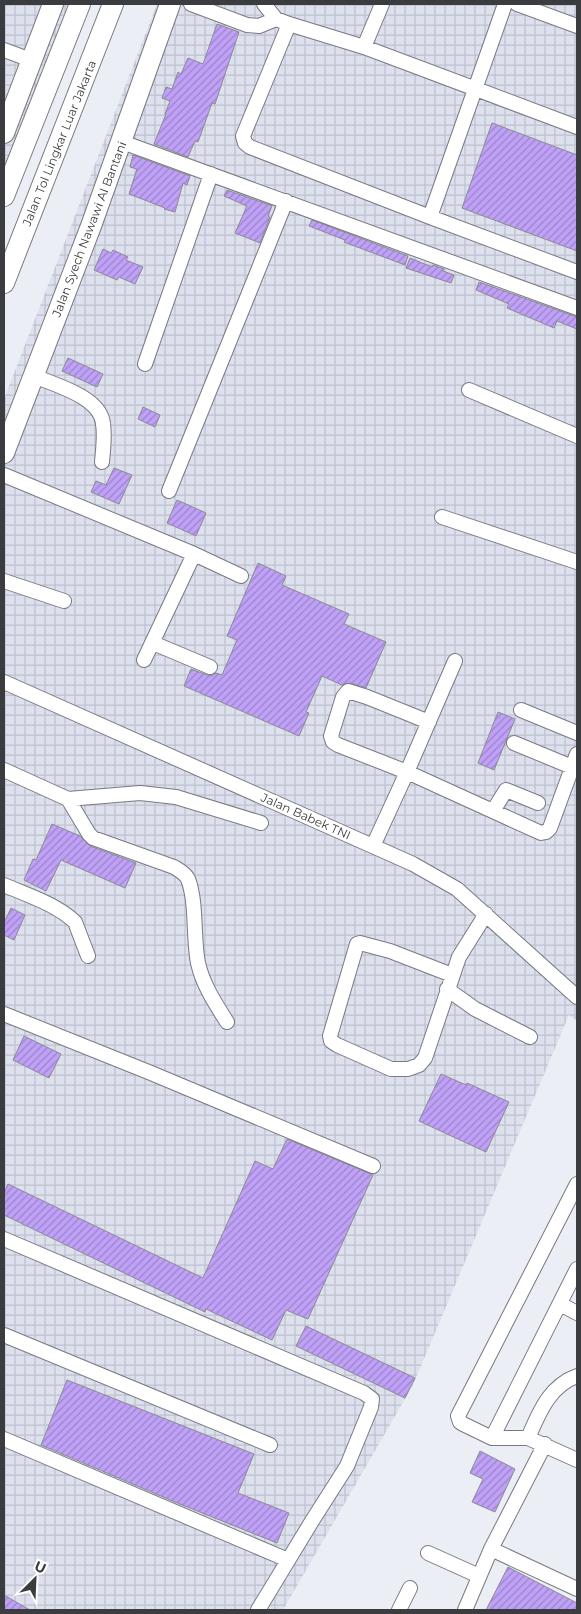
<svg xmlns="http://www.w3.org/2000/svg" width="581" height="1614" font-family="Montserrat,sans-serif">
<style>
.industrial{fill:url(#industrial-grid)}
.building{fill:url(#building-hatch);stroke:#8b8a90}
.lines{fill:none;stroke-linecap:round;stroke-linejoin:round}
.minor-casing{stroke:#787a80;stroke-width:16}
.highway-casing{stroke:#787a80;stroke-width:22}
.minor{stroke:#fff;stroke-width:14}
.highway{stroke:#fff;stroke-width:20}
.labels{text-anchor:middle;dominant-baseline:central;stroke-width:5;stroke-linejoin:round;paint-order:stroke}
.street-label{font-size:12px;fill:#3b3c3f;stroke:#fff}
</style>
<defs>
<pattern id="industrial-grid" width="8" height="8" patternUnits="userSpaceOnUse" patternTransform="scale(1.25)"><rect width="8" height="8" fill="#dde1ee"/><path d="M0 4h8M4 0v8" fill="none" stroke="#bfc2cd"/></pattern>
<pattern id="building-hatch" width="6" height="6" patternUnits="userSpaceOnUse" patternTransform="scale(1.25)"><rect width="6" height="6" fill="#bfa1f8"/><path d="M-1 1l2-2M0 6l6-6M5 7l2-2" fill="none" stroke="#9c84ca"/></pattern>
</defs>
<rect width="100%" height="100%" fill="#ebeef5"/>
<path class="industrial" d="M4,4H68L4,179Z
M157,4H577V1021L569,1015L413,1385L283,1610H4V399Z"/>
<path class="building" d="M217,24L239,32L215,104L212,103L198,142L195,141L188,157L154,144L166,114H165L170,101L162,98L166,87L172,89L178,72L181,74L188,58L203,64Z
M492,123L577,155V251L462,208Z
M133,155L190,176L187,185L183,183L175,212L164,209L165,208L129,194L137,169L130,167Z
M227,190L272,206L268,216L270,217L260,243L235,233L247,206L224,196Z
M312,220L408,256L405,265L344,242L345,240L309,226Z
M103,249L111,253L113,250L128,257L126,260L143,267L135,284L119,277L117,280L94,270Z
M410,258L432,267L433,265L444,269L443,271L454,275L451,283L406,268Z
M479,282L577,317V329L557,321L554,328L507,308L509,304L476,290Z
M68,358L103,374L97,387L62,371Z
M143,407L160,415L155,427L138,419Z
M114,468L132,475L119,504L91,492L96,481L106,485Z
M177,500L206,513L196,536L167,523Z
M258,563L286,576L282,585L349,614L344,624L386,642L366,688L350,683L342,685L322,676L306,712L309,713L299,736L184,686L191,669L207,675L212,676L216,673L222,675L237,640L227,636Z
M498,712L515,719L494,770L478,763Z
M52,824L80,836L90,846L136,863L125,888L61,860L46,891L24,880L33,859L36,860Z
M11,908L25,915L14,940L4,935V923Z
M24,1036L61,1054L49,1078L13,1060Z
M441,1074L466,1085L467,1083L509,1102L486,1152L419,1121Z
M287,1139L373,1175L308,1319L286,1310L272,1340L206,1309L205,1312L4,1215V1193L8,1184L203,1278L255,1161L273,1169Z
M306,1326L415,1378L405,1398L296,1346Z
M67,1380L254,1454L238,1493L289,1513L277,1543L175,1502L41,1445Z
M480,1451L515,1469L495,1512L472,1502L483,1479L470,1473Z
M508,1567L577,1603V1610H486Z
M4,1595L30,1610H4Z"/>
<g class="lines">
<defs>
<path id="minor" d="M191,4L247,25L259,26L276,19
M264,4L276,19L289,24L364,47L577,127
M517,4L577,26
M289,24L243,136L245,143L250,147L430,217L577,272
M364,47L382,4
M4,50L31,60
M122,142L577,308
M430,217L505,4
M145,364L211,174
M34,376C55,385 101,397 103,424C105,436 103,450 102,462
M469,390L577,436
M4,475L194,554L241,576
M169,491L286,201
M442,517L577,562
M4,581L64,601
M153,643L210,667
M144,660L194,554
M4,682L413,864L457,889L577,997
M521,710L577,733
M429,722L367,697L348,691L343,697L331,736L333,742L338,745L407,772L541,833L546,832L550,828L577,754
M514,743L572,767
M4,770L68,799L140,793L176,797L261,823
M68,799L89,834L93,838L174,867C179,870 185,873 188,879C197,902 193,939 198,963C203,985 215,1003 227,1022
M493,811L506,790L538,803
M373,846L407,772L455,661
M4,885C27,895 56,904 75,922L88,956
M452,975L390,951L360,943L357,944L330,1036L331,1041L337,1045L391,1069H408L419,1065L425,1058L459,957L486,914
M447,989L475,1009L530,1037
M4,1014L151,1073L373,1166
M577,1184L458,1416L460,1422L463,1424L492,1438H528L577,1460
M4,1239L364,1393L372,1399L371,1407L347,1466L312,1521L258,1610
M560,1304L577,1313
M4,1335L270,1445
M492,1438L577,1269
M528,1438C539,1413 549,1386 577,1376
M4,1439L288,1560
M491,1549L577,1589
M428,1553L479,1576
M399,1610L410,1588
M465,1610L491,1549L545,1444"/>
<path id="highway" d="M4,133L53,4
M4,196L80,4
M4,283L113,4
M4,453L91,226L170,4"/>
</defs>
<use href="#minor" class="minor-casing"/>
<use href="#highway" class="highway-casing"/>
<use href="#minor" class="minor"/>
<use href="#highway" class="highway"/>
</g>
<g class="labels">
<g class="street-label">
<text transform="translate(59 143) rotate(-68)">Jalan Tol Lingkar Luar Jakarta</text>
<text transform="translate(89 229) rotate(-69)">Jalan Syech Nawawi Al Bantani</text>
<text transform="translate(306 816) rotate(24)">Jalan Babek TNI</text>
</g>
</g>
<rect width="581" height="1614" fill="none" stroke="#3b3c3f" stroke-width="10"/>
<g transform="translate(35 1579) rotate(24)" stroke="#ffffff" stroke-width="4" paint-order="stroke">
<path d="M0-4L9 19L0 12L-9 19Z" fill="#3b3c3f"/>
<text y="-8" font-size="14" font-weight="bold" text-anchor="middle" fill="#3b3c3f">U</text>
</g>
</svg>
